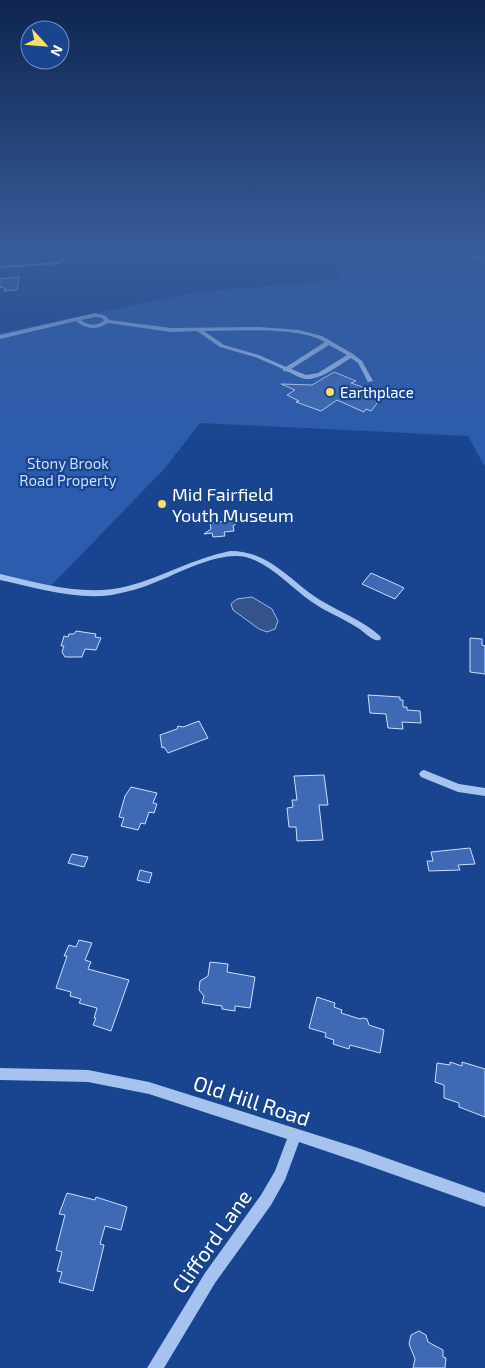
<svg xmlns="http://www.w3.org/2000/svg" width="485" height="1368" font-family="'Exo 2',sans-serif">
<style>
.green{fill:#2c5cad}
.water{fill:#34538a;stroke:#99bbf1}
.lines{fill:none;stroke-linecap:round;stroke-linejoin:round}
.stream{stroke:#99bbf1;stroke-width:2.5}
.building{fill:#3e6ab5;stroke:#ccdefa}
.minor{fill:#a6c2ef;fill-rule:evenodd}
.poi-dot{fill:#ffde64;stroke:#19448f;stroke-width:2}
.labels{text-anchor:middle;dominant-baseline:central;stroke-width:4.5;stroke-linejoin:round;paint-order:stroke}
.far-poi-label{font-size:15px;fill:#fff;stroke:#19448f;text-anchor:start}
.far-park-label{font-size:15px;fill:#ccdefa;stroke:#19448f}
.poi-label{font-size:18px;fill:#fff;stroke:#19448f;text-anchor:start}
.near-street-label{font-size:21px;fill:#fff;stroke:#19448f}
</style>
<rect width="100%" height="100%" fill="#19448f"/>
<path class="green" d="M349,249H485V467L468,436L200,423L165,468L49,588L0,579V333L197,292L338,280Z"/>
<path class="water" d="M252,597L272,609L278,621L275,629L267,632L259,629L233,610L231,604L237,599Z"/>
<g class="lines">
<path class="stream" d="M370,249C385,253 398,249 413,249C421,249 428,252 436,253C454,255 469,252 485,262
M0,267L59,263L66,254L74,249"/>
</g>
<path class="building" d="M19,277L17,290L4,291L5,288L0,287V279Z
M334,372L356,381L351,383L368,389L364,392L382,397L371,411L366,409L364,412L337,400L321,411L296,402L299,401L287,395L295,390L281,384L312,385Z
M236,511L247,516L233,526L234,531L224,532L225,536L213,537L212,533L204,534L211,529L210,523L221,522Z
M371,573L398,585L404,588L395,599L362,584Z
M76,631L96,634L95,637L101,638L96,650L85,649L82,657H65L62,652L64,646H61L64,636L68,637L69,634H74Z
M470,638L482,639V645L485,646V674L470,672Z
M368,695L400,697V700H403V707H407V710L420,711L421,723L402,722L403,729L388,728L386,714L370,713Z
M199,721L208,738L168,753L164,747L162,748L160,735L177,729L178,726L183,727Z
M324,775L328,805H319L323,840L297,841L296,827H289L287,808L293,807L292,800H297L294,776Z
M131,787L157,793L153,803L157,804L154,813L149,812L145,824L141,823L138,830L121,826L124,818L119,817L125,796Z
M470,848L475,864L458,865L460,870L429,871L427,861H433L431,852Z
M72,854L88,857L84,867L68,863Z
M140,870L152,873L149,883L137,880Z
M79,940L92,943L85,960L91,962L88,969L129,980L111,1031L93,1025L96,1018H94L97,1008L79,1003L81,999L70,996L71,992L56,988L67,956H64L69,945L76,947Z
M210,962L228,964L227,972L255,977L250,1008L235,1006V1011L222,1009V1006L202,1003L204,996L199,990L200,981L208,976Z
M317,997L335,1003L334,1007L342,1010L341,1013L360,1019L363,1018L367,1019L369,1025L384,1030L380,1053L350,1045L349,1049L333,1044L334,1040L325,1037L326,1033L309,1028Z
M450,1062L462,1066V1062L485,1069V1117L459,1107V1103L444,1098V1085L435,1082L437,1063L450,1065Z
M67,1193L95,1200L96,1197L127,1207L121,1230L105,1226L100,1244L104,1245L93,1291L59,1282L62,1272L57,1271L62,1252L56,1250L65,1215L59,1214Z
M419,1331L426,1335L428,1342L443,1350V1357L446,1358L445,1368H413L415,1359L409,1344L411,1335Z"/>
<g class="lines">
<path class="minor" d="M95,313L106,316L109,320L171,328L259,327L299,330L322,336L353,354L362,361L373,381L368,382L358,363L351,358C337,366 322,380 305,379C297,378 291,371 283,371V369L255,357L220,347L197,331L171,332L108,323C97,330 86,330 76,321L0,339V335ZM95,317L102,318L104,321C96,326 89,326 81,320ZM204,331C236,331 298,326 325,342L286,367L259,355L224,345ZM329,345L347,355L318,373L306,375L291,369Z
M230,551C270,551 289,580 320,600C340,612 362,620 380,636L381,638L380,640C372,642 365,632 358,628C343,618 326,612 312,602C291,588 271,564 246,557C219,551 181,572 156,582C142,588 127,592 112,595C75,600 36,588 0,580V574C42,584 86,597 128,586C163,577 194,558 230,551Z
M424,770L459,784L485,788V796L458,792L421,777L419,774L421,771Z
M0,1068L88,1070L149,1082L358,1148L485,1193V1207L358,1162L299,1142L285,1180L271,1205L215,1283L164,1368H147L205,1273L261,1195L275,1171L287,1139L149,1094L88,1082L0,1080Z"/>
</g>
<linearGradient id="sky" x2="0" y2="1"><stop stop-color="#0e254f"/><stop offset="0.57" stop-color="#385c9b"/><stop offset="1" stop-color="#385c9b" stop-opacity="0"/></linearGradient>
<rect width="485" height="440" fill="url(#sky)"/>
<g class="poi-dot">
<circle cx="330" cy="392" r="5"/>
<circle cx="162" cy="504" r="5"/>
</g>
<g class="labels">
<g class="far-poi-label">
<text x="340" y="392">Earthplace</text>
</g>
<g class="far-park-label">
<text x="68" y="463">Stony Brook<tspan x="68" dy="17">Road Property</tspan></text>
</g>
<g class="poi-label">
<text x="172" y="494">Mid Fairfield<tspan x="172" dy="21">Youth Museum</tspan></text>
</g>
<g class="near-street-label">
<text transform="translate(252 1100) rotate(18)">Old Hill Road</text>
<text transform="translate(211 1241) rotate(-55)">Clifford Lane</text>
</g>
</g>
<g transform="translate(45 45) rotate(116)"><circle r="24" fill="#19448f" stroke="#758fbc"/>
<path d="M0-4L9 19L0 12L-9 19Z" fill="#ffde64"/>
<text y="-8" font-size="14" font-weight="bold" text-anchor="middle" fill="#ffffff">N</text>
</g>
</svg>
